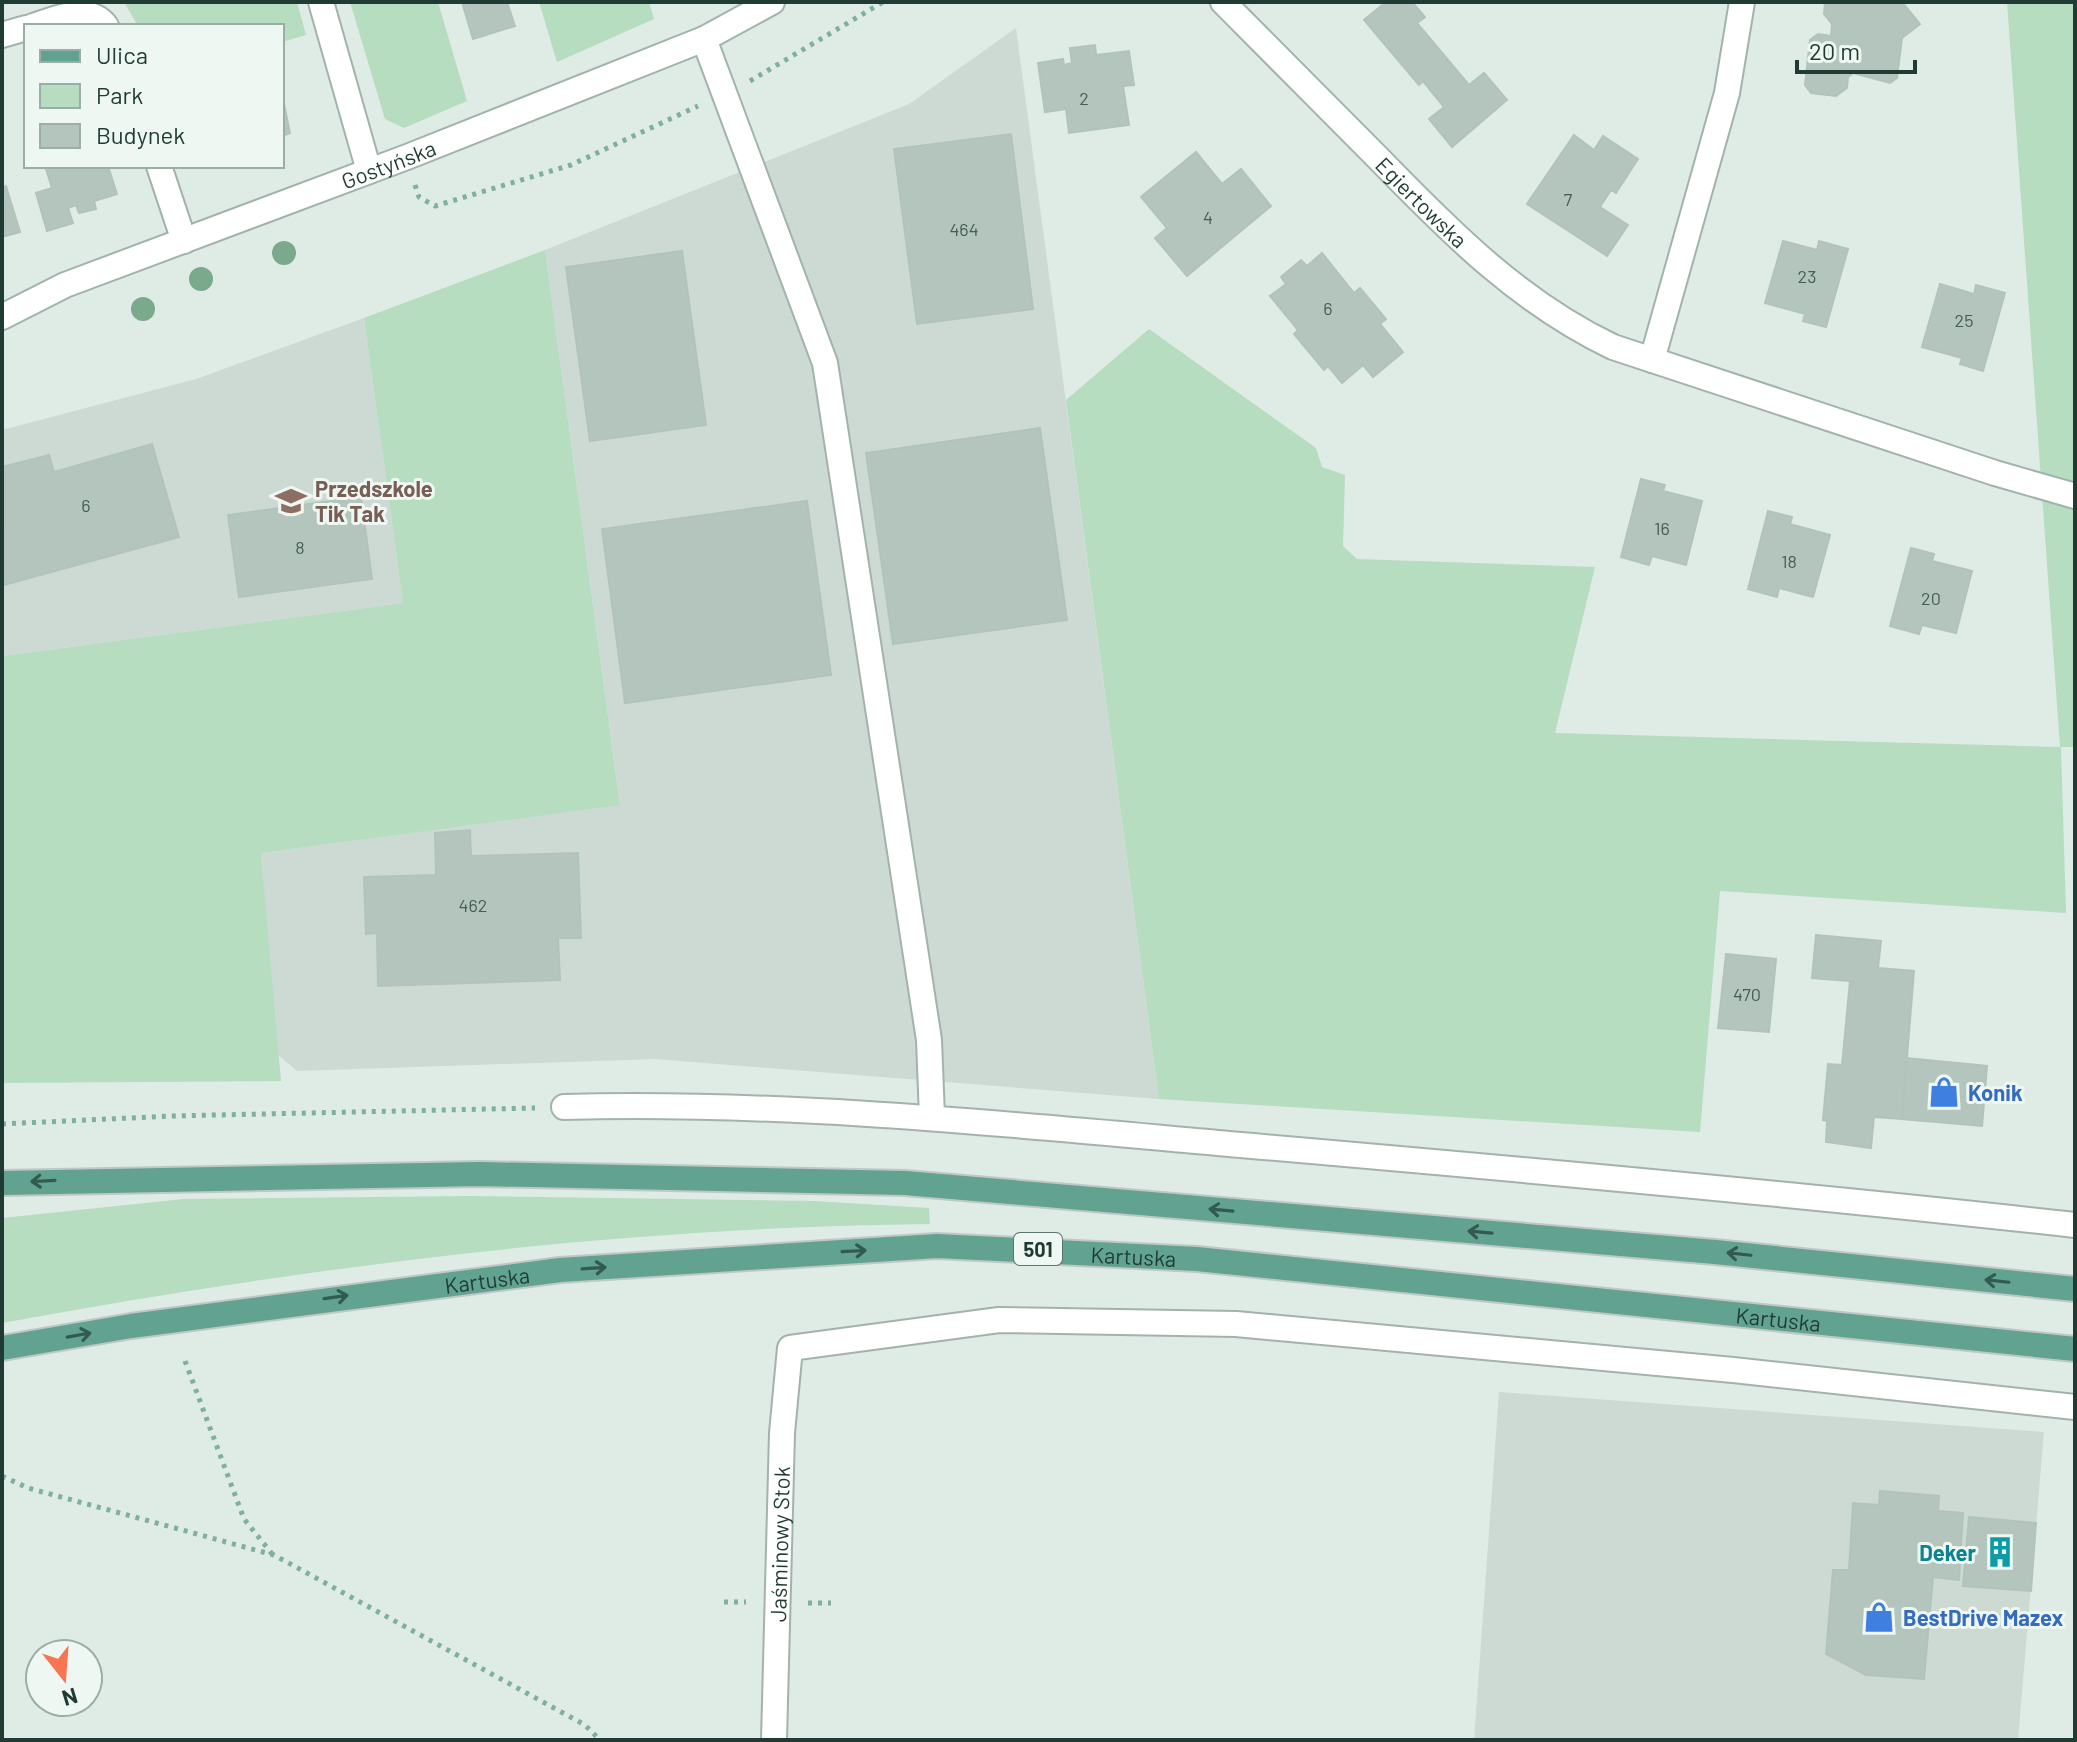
<svg xmlns="http://www.w3.org/2000/svg" width="2077" height="1742" font-family="Barlow,sans-serif">
<style>
.built{fill:#cddad4}
.green{fill:#b6ddc0}
.building{fill:#b4c5be;stroke:#b1c4bc;stroke-width:2}
.lines{fill:none;stroke-linecap:round;stroke-linejoin:round}
.minor-casing{stroke:#a2b3ac;stroke-width:28}
.major-casing{stroke:#c0c8c6;stroke-width:28}
.path{stroke:#7eb09f;stroke-width:5;stroke-dasharray:4 6;stroke-linecap:butt}
.minor{stroke:#fff;stroke-width:24}
.major{stroke:#61a290;stroke-width:24}
.tree{fill:#7aa98c}
.oneway{stroke:#335a4f}
.labels{text-anchor:middle;dominant-baseline:central;stroke-width:6;stroke-linejoin:round;paint-order:stroke}
.number-label{font-size:18px;fill:#445e56}
.shield{fill:#eff7f3;stroke:#5d736d;stroke-width:2}
.shield-label{font-size:20px;font-weight:bold;fill:#1f3b33}
.street-label{font-size:22px;fill:#1f3b33;stroke:#eff7f3}
.education-label{font-size:22px;font-weight:bold;fill:#785e54;stroke:#eff7f3;text-anchor:start}
.shop-label{font-size:22px;font-weight:bold;fill:#366cbe;stroke:#eff7f3;text-anchor:start}
.culture-label{font-size:22px;font-weight:bold;fill:#0d838f;stroke:#eff7f3;text-anchor:end}
</style>
<rect width="100%" height="100%" fill="#dfebe5"/>
<path class="built" d="M1016,28L1159,1099L655,1059L297,1071L277,1054L261,853L620,804L545,250L909,104Z
M364,318L403,603L2,656V430L196,379Z
M1499,1392L2044,1432L2018,1740H1474Z"/>
<path class="green" d="M124,2H297L306,35L282,42V26H138Z
M350,2H438L467,101L404,128L385,119Z
M539,2H649L654,19L557,62Z
M2007,2H2075V747H2061L2066,913L1720,891L1700,1132L1159,1099L1066,400L1149,329L1316,448L1322,467L1345,475L1343,546L1357,559L1595,567L1555,733L2060,747Z
M545,250L620,805L261,853L281,1081L2,1083V656L403,603L364,318Z
M469,1196L814,1201L929,1208L930,1224C619,1227 307,1267 2,1323V1218L183,1199Z"/>
<path class="building" d="M462,2H507L515,26L473,39Z
M1386,2H1412L1425,17L1417,23L1469,85L1484,73L1507,100L1452,147L1429,119L1444,107L1423,81L1419,85L1364,20Z
M1825,2H1902L1920,24L1902,38L1897,78L1890,83L1853,73L1848,77L1847,88L1836,96L1811,93L1805,85L1810,40L1818,34L1831,36L1832,24L1824,14Z
M1095,45L1096,55L1129,51L1134,85L1123,86L1129,125L1069,133L1066,109L1045,112L1038,63L1063,59L1064,65L1072,63L1070,48Z
M282,94L290,133L282,136Z
M1011,134L1033,309L917,324L894,149Z
M1574,135L1594,150L1603,136L1638,159L1616,193L1611,190L1600,207L1628,225L1607,256L1527,204Z
M1196,152L1222,184L1241,169L1271,206L1187,276L1155,238L1167,228L1141,197Z
M45,166H108L117,194L94,201L96,209L79,213L76,205L68,208L73,223L47,231L36,193L52,188Z
M6,186L20,232L2,237V188Z
M1783,241L1817,250L1819,241L1848,249L1826,327L1803,321L1805,314L1765,303Z
M682,251L706,425L590,441L566,267Z
M1322,253L1354,293L1360,288L1386,319L1380,324L1403,352L1373,377L1363,365L1342,383L1328,366L1324,370L1294,334L1298,330L1270,296L1286,284L1281,277L1301,260L1307,266Z
M1940,284L1974,294L1976,285L2005,293L1983,371L1960,364L1962,358L1922,347Z
M1040,428L1067,620L893,644L866,453Z
M152,444L179,537L4,585L2,467L49,455L54,472Z
M1641,479L1665,485L1663,491L1702,501L1686,565L1652,556L1649,565L1621,557Z
M361,497L372,579L239,597L228,515Z
M807,501L831,675L625,703L602,529Z
M1768,511L1792,517L1790,524L1830,535L1813,597L1779,588L1777,597L1748,589Z
M1911,548L1934,554L1932,561L1972,571L1956,633L1922,625L1919,634L1890,626Z
M470,830L471,856L578,853L581,938H558L560,980L378,986L377,933L366,934L364,877L436,875L435,833Z
M1816,935L1881,941L1878,968L1914,971L1902,1119L1874,1117L1871,1148L1826,1142L1827,1121L1823,1120L1828,1064L1842,1065L1850,981L1812,978Z
M1726,954L1776,959L1769,1032L1718,1028Z
M1906,1058L1987,1066L1982,1126L1902,1119Z
M1880,1491L1939,1496L1938,1511L1963,1513L1959,1580L1933,1577L1924,1679L1866,1675L1826,1654L1833,1570H1849L1853,1503L1879,1505Z
M1969,1517L2036,1523L2031,1591L1963,1586Z"/>
<g class="lines">
<defs>
<g id="minor">
<path d="M321,2L369,171"/>
<path id="s1" d="M1223,2C1276,55 1329,109 1382,162C1453,235 1521,303 1613,347L1995,473L2075,496"/>
<path d="M33,26C55,19 89,3 106,26"/>
<path d="M2,35L26,28"/>
<path d="M704,39L825,363L929,1040L932,1117"/>
<path d="M159,166L184,241"/>
<path id="s2" d="M2,317L65,285L407,157L704,39L772,2"/>
<path d="M1652,360L1727,93L1742,2"/>
<path d="M564,1107C790,1101 1016,1125 1241,1145C1519,1169 1797,1194 2075,1225"/>
<path id="s3" d="M774,1740L782,1433L790,1348L999,1320L1236,1324L1733,1370L2075,1407"/>
</g>
<g id="major">
<path d="M2,1183L480,1174L905,1183L1715,1252L2075,1289"/>
<path id="s4" d="M2,1348L131,1326L560,1270L937,1246L1197,1259L2075,1349"/>
</g>
</defs>
<use href="#minor" class="minor-casing"/>
<use href="#major" class="major-casing"/>
<path class="path" d="M750,81L883,2
M415,185L419,197L435,206L571,165L698,106
M2,1124L172,1116L535,1108
M185,1361L244,1519L273,1555
M2,1476L28,1488L274,1555L585,1725L600,1740
M724,1602H746
M808,1603H831"/>
<use href="#minor" class="minor"/>
<use href="#major" class="major"/>
</g>
<g class="tree">
<circle cx="284" cy="253" r="12"/>
<circle cx="201" cy="279" r="12"/>
<circle cx="143" cy="309" r="12"/>
</g>
<defs><path id="oneway-shaft" d="M-6 0H5M1.5-3L5.5 0L1.5 3" fill="none" stroke-width="1.6" stroke-linecap="round" stroke-linejoin="round" transform="scale(2)"/></defs>
<g class="oneway">
<use href="#oneway-shaft" transform="translate(43 1181) rotate(177)"/>
<use href="#oneway-shaft" transform="translate(1221 1210) rotate(-175)"/>
<use href="#oneway-shaft" transform="translate(1480 1232) rotate(-175)"/>
<use href="#oneway-shaft" transform="translate(854 1251) rotate(-3)"/>
<use href="#oneway-shaft" transform="translate(1739 1254) rotate(-174)"/>
<use href="#oneway-shaft" transform="translate(594 1268) rotate(-4)"/>
<use href="#oneway-shaft" transform="translate(1997 1281) rotate(-174)"/>
<use href="#oneway-shaft" transform="translate(336 1297) rotate(-8)"/>
<use href="#oneway-shaft" transform="translate(79 1335) rotate(-10)"/>
</g>
<defs>
<symbol id="school-bare" viewBox="-9 -9 18 18"><path d="M0-5L7-2L0 1L-7-2ZM-4 1L0 2.5L4 1V4Q0 6-4 4Z" fill="#8d6e63" stroke="#eff7f3" stroke-width="2.5" paint-order="stroke"/></symbol>
<symbol id="shop-bare" viewBox="-9 -9 18 18"><path d="M-5-2.5h2.3a2.7 3.5 0 0 1 5.4 0H5L5.5 6h-11ZM-1.5-2.5h3a1.5 2.3 0 0 0-3 0Z" fill="#3f7fe0" stroke="#eff7f3" stroke-width="2.5" paint-order="stroke"/></symbol>
<symbol id="building-bare" viewBox="-9 -9 18 18"><path d="M-4-6H4V6H1V3H-1V6H-4ZM-2.5-4.3h1.7v1.8h-1.7ZM.8-4.3h1.7v1.8H.8ZM-2.5-1h1.7V.8h-1.7ZM.8-1h1.7V.8H.8Z" fill="#0f9aa8" stroke="#eff7f3" stroke-width="2.5" paint-order="stroke"/></symbol>
</defs>
<g fill-rule="evenodd">
<use href="#school-bare" x="269" y="479" width="44" height="44"/>
<use href="#shop-bare" x="1922" y="1070" width="44" height="44"/>
<use href="#building-bare" x="1978" y="1530" width="44" height="44"/>
<use href="#shop-bare" x="1857" y="1595" width="44" height="44"/>
</g>
<g class="labels">
<g class="number-label">
<text x="1084" y="98">2</text>
<text x="1568" y="199">7</text>
<text x="1208" y="217">4</text>
<text x="964" y="229">464</text>
<text x="1807" y="276">23</text>
<text x="1328" y="308">6</text>
<text x="1964" y="320">25</text>
<text x="86" y="505">6</text>
<text x="1662" y="528">16</text>
<text x="300" y="547">8</text>
<text x="1789" y="561">18</text>
<text x="1931" y="598">20</text>
<text x="473" y="905">462</text>
<text x="1747" y="994">470</text>
</g>
<rect class="shield" x="1014" y="1233" width="48" height="32" rx="6"/>
<g class="shield-label">
<text x="1038" y="1249">501</text>
</g>
<g class="street-label">
<text stroke="none"><textPath href="#s2" startOffset="416">Gostyńska</textPath></text>
<text stroke="none"><textPath href="#s1" startOffset="282">Egiertowska</textPath></text>
<text stroke="none"><textPath href="#s4" startOffset="1138">Kartuska</textPath></text>
<text stroke="none"><textPath href="#s4" startOffset="490">Kartuska</textPath></text>
<text stroke="none"><textPath href="#s4" startOffset="1786">Kartuska</textPath></text>
<text stroke="none"><textPath href="#s3" startOffset="196">Jaśminowy Stok</textPath></text>
</g>
<g class="education-label">
<text x="315" y="488">Przedszkole<tspan x="315" dy="25">Tik Tak</tspan></text>
</g>
<g class="shop-label">
<text x="1968" y="1092">Konik</text>
<text x="1903" y="1617">BestDrive Mazex</text>
</g>
<g class="culture-label">
<text x="1976" y="1552">Deker</text>
</g>
</g>
<rect width="2077" height="1742" fill="none" stroke="#1f3b33" stroke-width="8"/>
<rect x="24" y="24" width="260" height="144" fill="#eff7f3" stroke="#9caca6" stroke-width="2"/>
<rect x="40" y="50" width="40" height="12" fill="#61a290" stroke="#9caca6" stroke-width="2"/>
<text x="96" y="64" font-size="24" fill="#1f3b33">Ulica</text>
<rect x="40" y="84" width="40" height="24" fill="#b6ddc0" stroke="#9caca6" stroke-width="2"/>
<text x="96" y="104" font-size="24" fill="#1f3b33">Park</text>
<rect x="40" y="124" width="40" height="24" fill="#b4c5be" stroke="#9caca6" stroke-width="2"/>
<text x="96" y="144" font-size="24" fill="#1f3b33">Budynek</text>
<g transform="translate(64 1678) rotate(163)"><circle r="38" fill="#eff7f3" stroke="#9caca6" stroke-width="2"/>
<path d="M0-6L14 30L0 20L-14 30Z" fill="#f77550"/>
<text y="-12" font-size="22" font-weight="bold" text-anchor="middle" fill="#1f3b33">N</text>
</g>
<path d="M1797 60v12h118v-12" fill="none" stroke="#1f3b33" stroke-width="4"/>
<text x="1809" y="60" font-size="24" fill="#1f3b33" stroke="#eff7f3" stroke-width="6" paint-order="stroke">20 m</text>
</svg>
